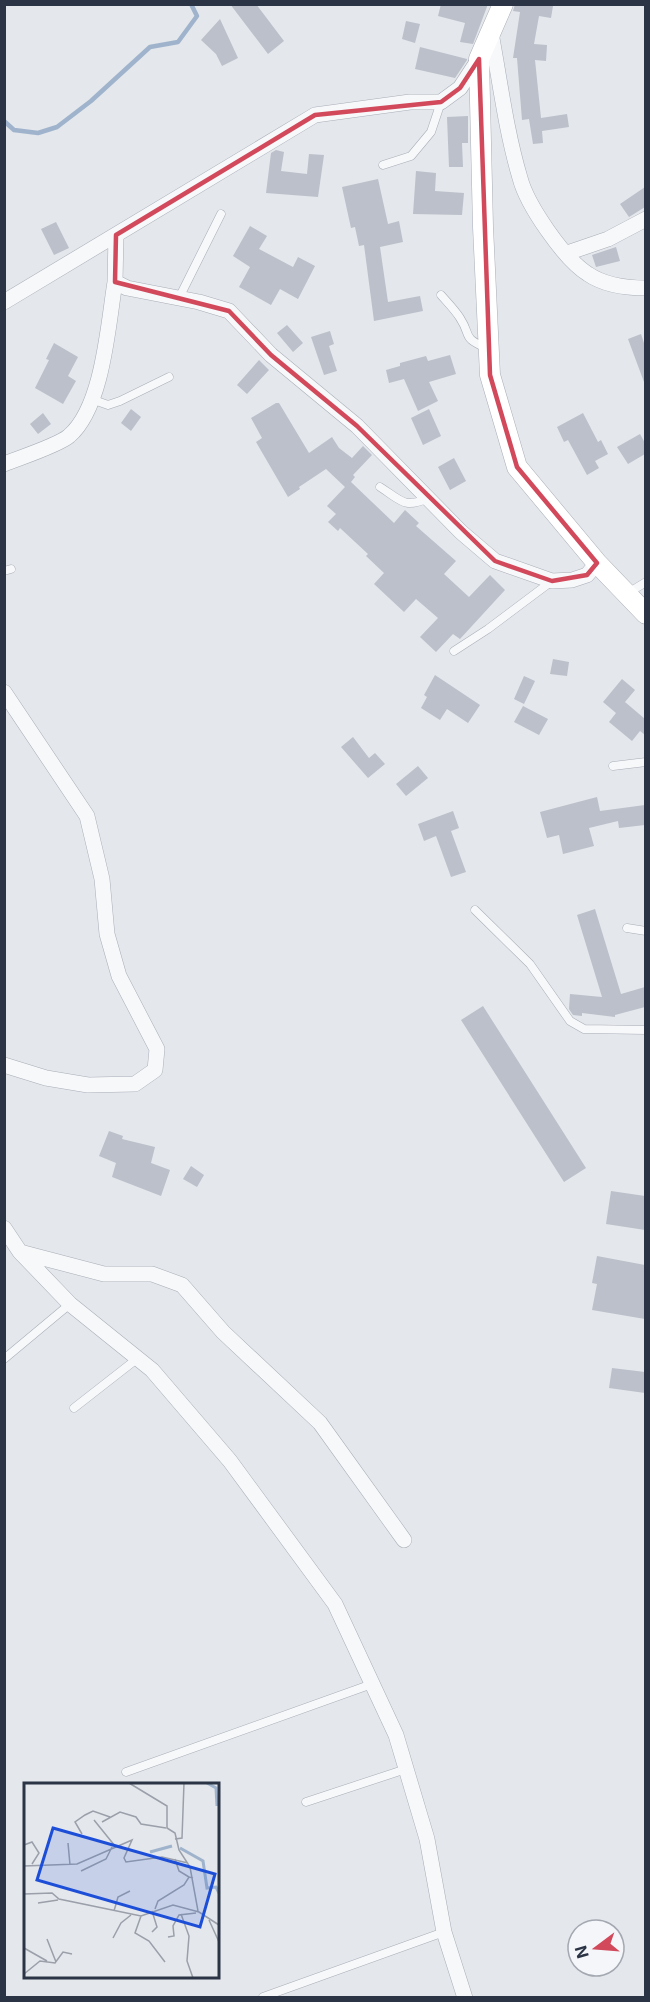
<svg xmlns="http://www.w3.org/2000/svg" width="650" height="2002" font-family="Inter,sans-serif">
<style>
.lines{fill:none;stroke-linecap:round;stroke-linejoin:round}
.stream{stroke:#9fb4cc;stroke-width:4.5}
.building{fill:#bbc0ca}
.lane-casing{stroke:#a9aeb7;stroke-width:9}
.street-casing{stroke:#a9aeb7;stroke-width:16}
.secondary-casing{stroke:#a9aeb7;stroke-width:21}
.lane{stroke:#f7f8fa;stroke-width:8}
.street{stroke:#f7f8fa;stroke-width:15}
.secondary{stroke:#fff;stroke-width:20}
.marked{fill:none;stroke:#d1495b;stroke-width:4.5;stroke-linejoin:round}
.inset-river{fill:none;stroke:#9fb4cc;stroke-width:3}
.inset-road{fill:none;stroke:#9a9fa9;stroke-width:1.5}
.view{fill:#1d4ed8;fill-opacity:0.15;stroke:#1d4ed8;stroke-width:3}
.inset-edge{fill:none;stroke:#2b3445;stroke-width:3}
</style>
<rect width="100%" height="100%" fill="#e4e7ec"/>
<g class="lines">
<path class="stream" d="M4,121L14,130L38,133L57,127L91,101L150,47L178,42L197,16L191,4"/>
</g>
<path class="building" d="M230,4H256L284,41L268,54Z
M441,4H488L473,44L460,42L465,23L438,16Z
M515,4L553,6L551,18L539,16L534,44L547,45L546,61L535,60L541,118L567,114L569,127L542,131L543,143L533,144L529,119L522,120L517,58H513L520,12L513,11Z
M220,19L238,58L222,66L216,54L201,40Z
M406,21L420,24L415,43L402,39Z
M420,47L467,59V60L455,78L415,69Z
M468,116V143H462L463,167H449L447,117Z
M276,150L284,152L281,171L307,174L309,154L324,155L318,197L266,193L271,153Z
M416,171L436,173L435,191L464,193L462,215L413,214Z
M378,179L388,224L399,221L403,242L380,247L388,302L420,296L423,311L374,321L364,245L359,246L355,227L351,228L342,187Z
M645,187V207L629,217L620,204Z
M56,222L69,248L54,255L41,229Z
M250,226L267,236L259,249L293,267L298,257L315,266L298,299L280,289L271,305L239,287L250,267L233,256Z
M616,247L620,261L596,267L592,255Z
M287,325L303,343L293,352L277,333Z
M330,331L334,344L329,346L337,371L324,375L311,337Z
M641,334L645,346L644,382L628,339Z
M54,343L78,357L68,376L76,381L63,404L35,388L49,360L46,359Z
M450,355L456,374L429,382L438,401L418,411L404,379L389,383L386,370L400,366V363L426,356L428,361Z
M259,360L269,370L247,394L237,385Z
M276,403H279L309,453L332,437L339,448L352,458L363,446L372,455L353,475L355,477L351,482L394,523L405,510L419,523L416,526L456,561L444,574L469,597L490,575L505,590L460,639L453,634L436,652L420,637L438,618L416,599L404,612L374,584L384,573L366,556L368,554L340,528L338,531L328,522L336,514L327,506L345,487L326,469L299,487L300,489L288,497L256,442L262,438L251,418Z
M131,409L141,417L131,431L121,423Z
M429,409L441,436L423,445L411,418Z
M43,413L51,424L38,434L30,424Z
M583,413L598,442L601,440L608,454L595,461L599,468L587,475L568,440L564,442L557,427Z
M640,434L645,443V454L628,464L617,447Z
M454,458L466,481L450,490L438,467Z
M553,659L569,662L567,676L550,674Z
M435,675L480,705L468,723L447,709L440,720L421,708L427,697L424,695Z
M524,676L535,681L524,704L514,699Z
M622,679L635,690L625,702L645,719V735L640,731L632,741L609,722L616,713L603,702Z
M523,706L548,719L539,735L514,722Z
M353,737L369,758L375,753L385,764L368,778L341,747Z
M418,766L428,778L406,796L396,784Z
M597,797L600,811L645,805V825L619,828L618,821L589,828L594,846L563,854L559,835L547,838L540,812Z
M453,811L459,828L451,831L466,872L451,877L436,836L424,841L418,824Z
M595,909L621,994L645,987V1007L615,1015V1017L582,1013V1016L573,1015L569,1009L570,994L602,997L577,915Z
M483,1006L586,1168L564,1182L461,1020Z
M109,1131L123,1136L122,1139L155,1147L151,1163L170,1170L161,1196L112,1177L116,1163L99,1156Z
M191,1166L204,1175L197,1187L183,1179Z
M611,1191L645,1196V1230L606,1224Z
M597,1256L645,1265V1319L592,1310L597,1284L592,1283Z
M612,1368L645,1372V1393L609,1388Z"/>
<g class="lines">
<defs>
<path id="lane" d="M383,165L411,156L431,132L441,102
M441,295C447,302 455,310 460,318C473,338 460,336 488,349
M179,298L221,214
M91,399L108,405L120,401L169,377
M380,487C402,501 404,509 429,498
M4,571L11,569
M628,593L646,582
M454,651L488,629L552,581
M613,766L646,762
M475,910L530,964L570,1021L584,1029L646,1030
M627,928L646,931
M4,1359L70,1304
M74,1408L138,1358
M126,1772L372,1684
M306,1802L406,1769
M263,1997L444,1932"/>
<path id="street" d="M491,33C500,81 506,131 520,178C527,205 564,259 588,274C604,285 627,288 646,288
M116,235L115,282L127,288L199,302L229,311L271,355L357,426L461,532L495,561L552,581L572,580L587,575L597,563
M567,253L608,239L646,219
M4,302L315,115L410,102H441L460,88L479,59
M4,464C19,458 59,445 69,436C103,407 108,325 115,282
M4,692L87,816L102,879L107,934L119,976L157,1049L155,1070L135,1084L88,1085L46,1078L4,1065
M4,1228L20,1252L70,1304L152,1370L230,1461L335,1604L396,1735L427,1839L444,1932L465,1998
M20,1252L104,1274H152L182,1285L223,1332L320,1423L404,1540"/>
<path id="secondary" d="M503,4L479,59L483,227L490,375L517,467L597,563L646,614"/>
</defs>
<use href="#lane" class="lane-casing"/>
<use href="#street" class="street-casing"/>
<use href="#secondary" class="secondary-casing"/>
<use href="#lane" class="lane"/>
<use href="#street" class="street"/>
<use href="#secondary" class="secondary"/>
</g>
<path class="marked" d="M479,59L490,375L517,467L597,563L587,575L552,581L495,561L357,426L271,355L229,311L115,282L116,235L315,115L441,102L460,88Z"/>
<g transform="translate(24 1783)">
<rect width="195" height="195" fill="#e4e7ec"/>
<path class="inset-river" d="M183,0L192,5L193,23M156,65L179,78L183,105L192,104L195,110M126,69L148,63"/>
<path class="inset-road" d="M105,0L143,23V45L151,50L155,67L166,84L174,128M70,37L91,63M78,39L96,29L112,34L117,41L142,45M58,51L51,39L61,32L69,28L86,34M151,56L158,55L160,0M44,60L46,82M0,62L8,59L15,70L8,81M151,76L155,88L165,94M0,83L53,81L108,57L100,75L102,79L138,74L164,80M57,88L82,76L88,64M0,111L28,110L35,116L117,133L149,122L175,129L195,142M14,120L34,117M131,126L134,118L160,102L165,94L169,95M90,128L94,114L106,108M157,131L165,153L163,178L169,195M117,133L111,150L125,158L141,179M185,137L195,159M128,149L133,144L128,128M144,154L150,153L149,143L155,132L172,130M89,155L97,140L107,132M23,156L32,179M0,165L23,178M0,191L16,178L31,180L39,169L48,171"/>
<path class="view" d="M29,45L191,91L176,144L13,97Z"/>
<rect width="195" height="195" class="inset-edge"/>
</g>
<rect width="650" height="2002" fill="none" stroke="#2b3445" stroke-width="12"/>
<g transform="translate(596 1948) rotate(254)"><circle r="28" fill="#f4f6f9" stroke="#a4a8b1" stroke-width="1.5"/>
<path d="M0-4.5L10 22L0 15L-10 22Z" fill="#d1495b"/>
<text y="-9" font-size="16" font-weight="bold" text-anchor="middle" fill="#2b3445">N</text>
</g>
</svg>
